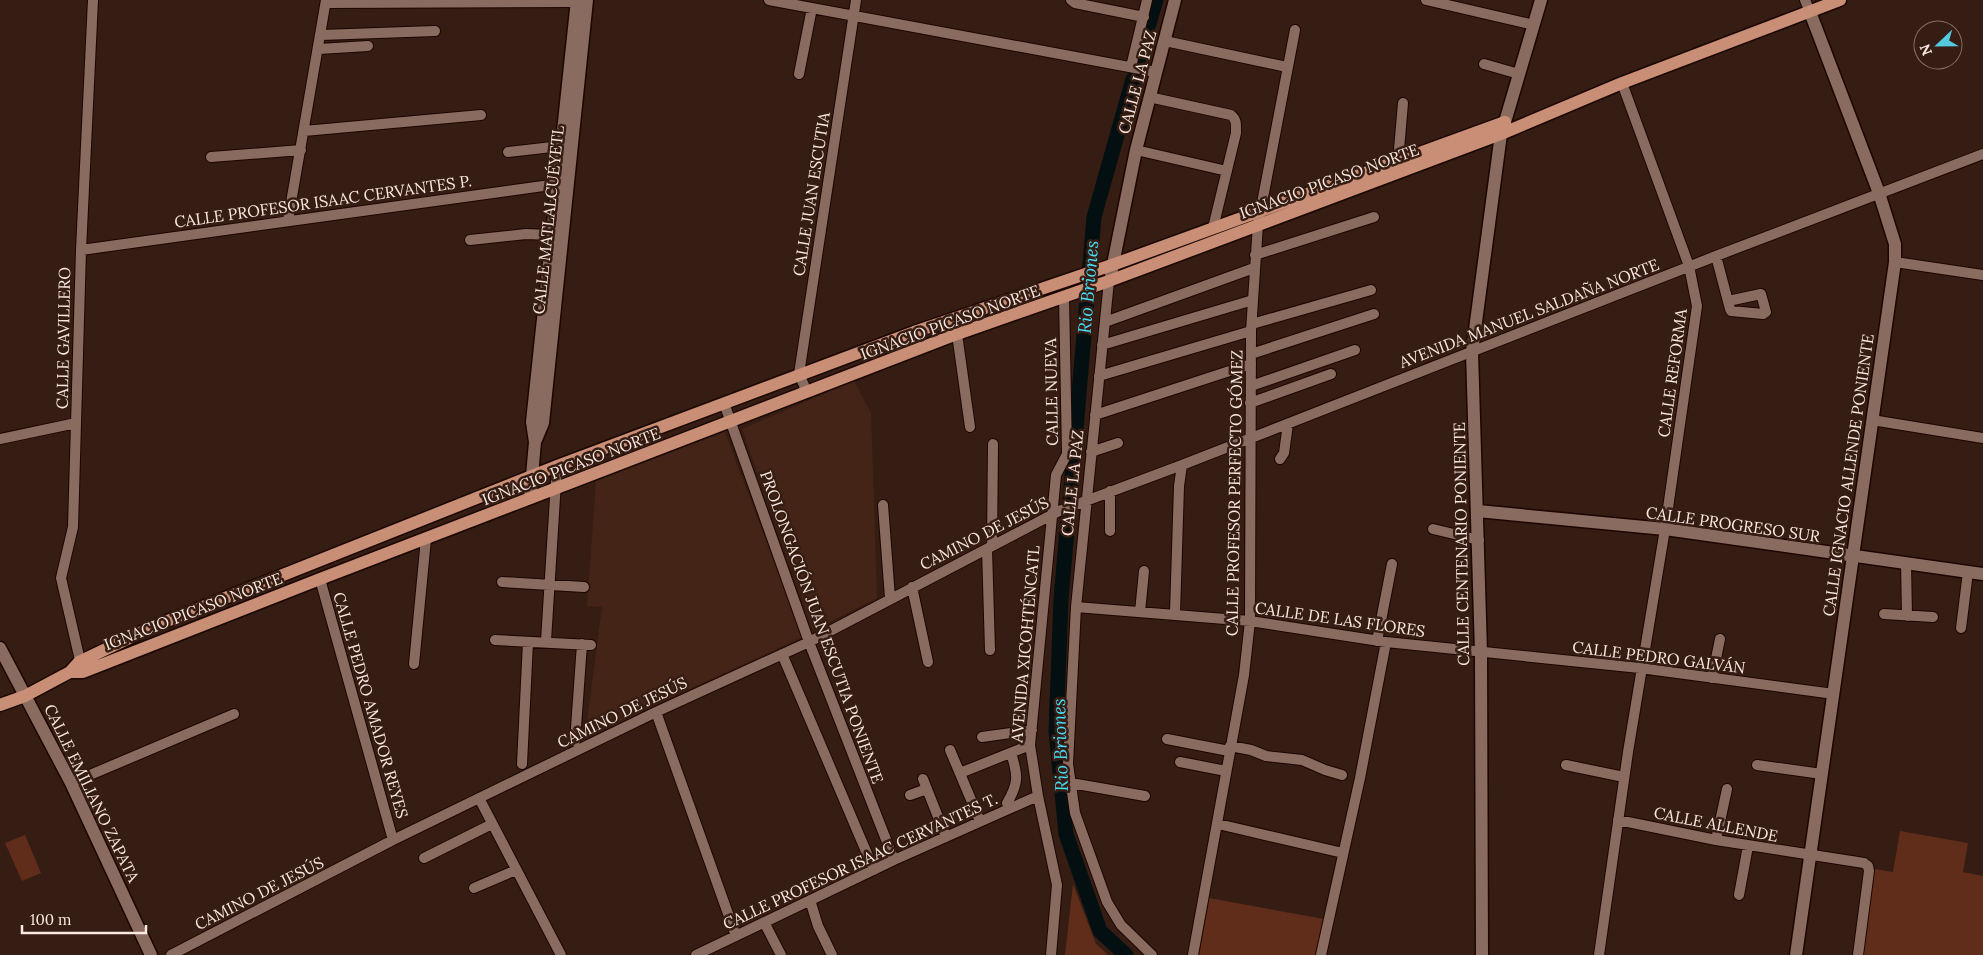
<svg xmlns="http://www.w3.org/2000/svg" width="1983" height="955" font-family="Lora,serif">
<style>
.built{fill:#442417}
.garden{fill:#5f2d19}
.lines{fill:none;stroke-linecap:round;stroke-linejoin:round}
.river{stroke:#030f11;stroke-width:15}
.minor-casing{stroke:#1c0601;stroke-width:12}
.tertiary-casing{stroke:#1c0601;stroke-width:15}
.secondary-casing{stroke:#1c0601;stroke-width:15}
.primary-casing{stroke:#1c0601;stroke-width:15}
.minor{stroke:#8a6b5f;stroke-width:10}
.tertiary{stroke:#8a6b5f;stroke-width:12}
.secondary{stroke:#8a6b5f;stroke-width:12}
.primary{stroke:#c98e76;stroke-width:12}
.labels{text-anchor:middle;dominant-baseline:central;stroke-width:5;stroke-linejoin:round;paint-order:stroke}
.street-label{font-size:16px;fill:#fae8e1;stroke:#361d13}
.water-label{font-size:18px;font-style:italic;fill:#46dff9;stroke:#361d13}
</style>
<rect width="100%" height="100%" fill="#361d13"/>
<path class="built" d="M854,381L871,413L877,598L813,630L742,429Z
M725,432L802,637L585,737L602,607L587,606L596,481Z"/>
<path class="garden" d="M1900,831L1968,843L1963,872L1983,876V955H1863L1874,869L1893,872Z
M25,835L41,873L22,881L5,843Z
M1073,884L1096,944L1108,955H1065Z
M1209,898L1324,919L1316,955H1199Z"/>
<g class="lines">
<path class="river" d="M1138,61L1156,0
M1070,500L1094,217L1133,79
M1068,518L1061,599L1056,731L1066,834L1100,931L1126,955"/>
<defs>
<path id="minor" d="M769,0L1156,72
M1071,0L1075,3L1144,17
M1426,0L1534,25
M1805,0L1810,12
M326,3L577,2
M321,35L435,31
M1165,41L1287,67
M319,49L368,46
M1484,64L1519,74
M1131,67L1147,0
M799,74L812,8
M1149,97L1231,115C1237,120 1236,125 1236,133L1213,228
M304,131L481,115
M1136,150L1227,171
M508,152L561,146
M211,157L301,150
M1398,161L1403,103
M288,220L326,0
M470,240L526,234L552,235
M81,250L565,183
M1255,255L1374,217
M1716,256L1730,309L1731,311L1763,314L1766,312L1761,294L1728,301
M1895,262L1983,275
M1109,281L1076,607L1068,764L1075,813L1107,902L1121,925L1152,955
M1105,322L1254,268
M1252,324L1371,290
M957,334L970,427
M1102,345L1253,300
M1251,354L1374,314
M1099,376L1251,331
M1251,386L1355,350
M807,392L799,374L856,0
M724,403L809,642L894,860
M1250,403L1331,374
M1095,415L1251,364
M1872,420L1983,438
M0,439L76,423
M1091,452L1118,443
M1280,459L1284,453L1288,424
M1110,491V531
M883,505L890,598
M1433,529L1479,540
M992,546L993,444
M987,549L990,650
M1906,563L1907,616
M320,579L393,840
M502,582L584,587
M912,587L928,662
M1076,607L1250,621L1386,642L1640,668L1834,694
M1140,612L1144,571
M1175,613L1179,486L1182,465
M1884,614L1933,617
M1961,628L1968,572
M495,640L591,645
M546,641L557,466
M1377,641L1392,564
M782,654L874,870
M414,664L426,539
M82,669L61,578L73,527L81,250L93,0
M1712,678L1720,639
M656,712L736,936
M982,737L1032,730
M1167,739L1229,751
M575,741L582,644
M1230,746L1251,750L1266,756L1302,760L1325,770L1342,775
M950,750L980,821
M1180,762L1226,771
M522,764L528,642
M1566,765L1624,777
M1757,765L1822,774
M960,773L1030,745
M923,779L946,837
M71,783L234,714
M1071,783L1145,796
M910,795L927,789
M479,798L561,955
M1009,808L1007,803C1019,783 1018,775 1011,753
M1618,820L1716,840L1864,863L1868,866L1869,871L1858,955
M1218,824L1343,853
M1716,840L1727,789
M424,858L492,824
M474,888L516,870
M1739,895L1748,846
M810,900L818,926L832,955
M764,922L781,955
M171,955L393,840L656,712L809,642L1059,511L1182,465L1716,256L1983,154
M696,955L894,860L1038,796
M1051,955L1057,885L1038,796L1030,745L1056,475L1067,454L1064,297
M1193,955L1244,675L1250,621L1251,331L1258,224L1295,30
M1321,955L1360,778L1386,642
M1599,955L1628,752L1665,529L1697,306L1689,266L1622,83"/>
<path id="tertiary" d="M1478,511L1665,529L1983,574
M1482,955L1481,652L1472,352L1501,134
M1796,955L1895,262V244L1879,193L1810,12"/>
<path id="secondary" d="M1502,132L1541,0
M1111,274L1136,150L1175,0
M535,442L532,422L577,0
M530,498L535,442L543,423L587,0
M0,648L71,783L151,955"/>
<path id="primary" d="M70,672H83L320,579L957,334L1109,281L1501,134L1622,83L1840,0
M0,705L25,696L70,672L79,662L152,627L557,466L914,332L1112,265L1505,122"/>
</defs>
<use href="#minor" class="minor-casing"/>
<use href="#tertiary" class="tertiary-casing"/>
<use href="#secondary" class="secondary-casing"/>
<use href="#primary" class="primary-casing"/>
<use href="#minor" class="minor"/>
<use href="#tertiary" class="tertiary"/>
<use href="#secondary" class="secondary"/>
<use href="#primary" class="primary"/>
</g>
<g class="labels">
<g class="street-label">
<text transform="translate(1137 82) rotate(-75)">CALLE LA PAZ</text>
<text transform="translate(1329 181) rotate(-20)">IGNACIO PICASO NORTE</text>
<text transform="translate(811 194) rotate(-81)">CALLE JUAN ESCUTIA</text>
<text transform="translate(323 201) rotate(-8)">CALLE PROFESOR ISAAC CERVANTES P.</text>
<text transform="translate(548 220) rotate(-84)">CALLE MATLALCUÉYETL</text>
<text transform="translate(1529 313) rotate(-21)">AVENIDA MANUEL SALDAÑA NORTE</text>
<text transform="translate(950 322) rotate(-20)">IGNACIO PICASO NORTE</text>
<text transform="translate(63 338) rotate(-89)">CALLE GAVILLERO</text>
<text transform="translate(1672 373) rotate(-82)">CALLE REFORMA</text>
<text transform="translate(1051 392) rotate(-91)">CALLE NUEVA</text>
<text transform="translate(571 466) rotate(-21)">IGNACIO PICASO NORTE</text>
<text transform="translate(1848 475) rotate(-82)">CALLE IGNACIO ALLENDE PONIENTE</text>
<text transform="translate(1072 483) rotate(-84)">CALLE LA PAZ</text>
<text transform="translate(1234 493) rotate(-89)">CALLE PROFESOR PERFECTO GÓMEZ</text>
<text transform="translate(1733 524) rotate(8)">CALLE PROGRESO SUR</text>
<text transform="translate(984 533) rotate(-27)">CAMINO DE JESÚS</text>
<text transform="translate(1461 544) rotate(-91)">CALLE CENTENARIO PONIENTE</text>
<text transform="translate(193 611) rotate(-21)">IGNACIO PICASO NORTE</text>
<text transform="translate(1340 619) rotate(8)">CALLE DE LAS FLORES</text>
<text transform="translate(822 627) rotate(70)">PROLONGACIÓN JUAN ESCUTIA PONIENTE</text>
<text transform="translate(1025 644) rotate(-85)">AVENIDA XICOHTÉNCATL</text>
<text transform="translate(1659 657) rotate(7)">CALLE PEDRO GALVÁN</text>
<text transform="translate(371 705) rotate(74)">CALLE PEDRO AMADOR REYES</text>
<text transform="translate(622 712) rotate(-26)">CAMINO DE JESÚS</text>
<text transform="translate(92 793) rotate(64)">CALLE EMILIANO ZAPATA</text>
<text transform="translate(1716 824) rotate(11)">CALLE ALLENDE</text>
<text transform="translate(860 861) rotate(-25)">CALLE PROFESOR ISAAC CERVANTES T.</text>
<text transform="translate(259 893) rotate(-27)">CAMINO DE JESÚS</text>
</g>
<g class="water-label">
<text transform="translate(1088 287) rotate(-85)">Rio Briones</text>
<text transform="translate(1060 745) rotate(-92)">Rio Briones</text>
</g>
</g>
<g transform="translate(1938 45) rotate(248)"><circle r="24" fill="#361d13" stroke="#846e65"/>
<path d="M0-4L9 19L0 12L-9 19Z" fill="#55cadf"/>
<text y="-8" font-size="14" font-weight="bold" text-anchor="middle" fill="#fae8e1">N</text>
</g>
<path d="M22 925v8h124v-8" fill="none" stroke="#fae8e1" stroke-width="2.5"/>
<text x="30" y="925" font-size="15" fill="#fae8e1" stroke="#361d13" stroke-width="4" paint-order="stroke">100 m</text>
</svg>
